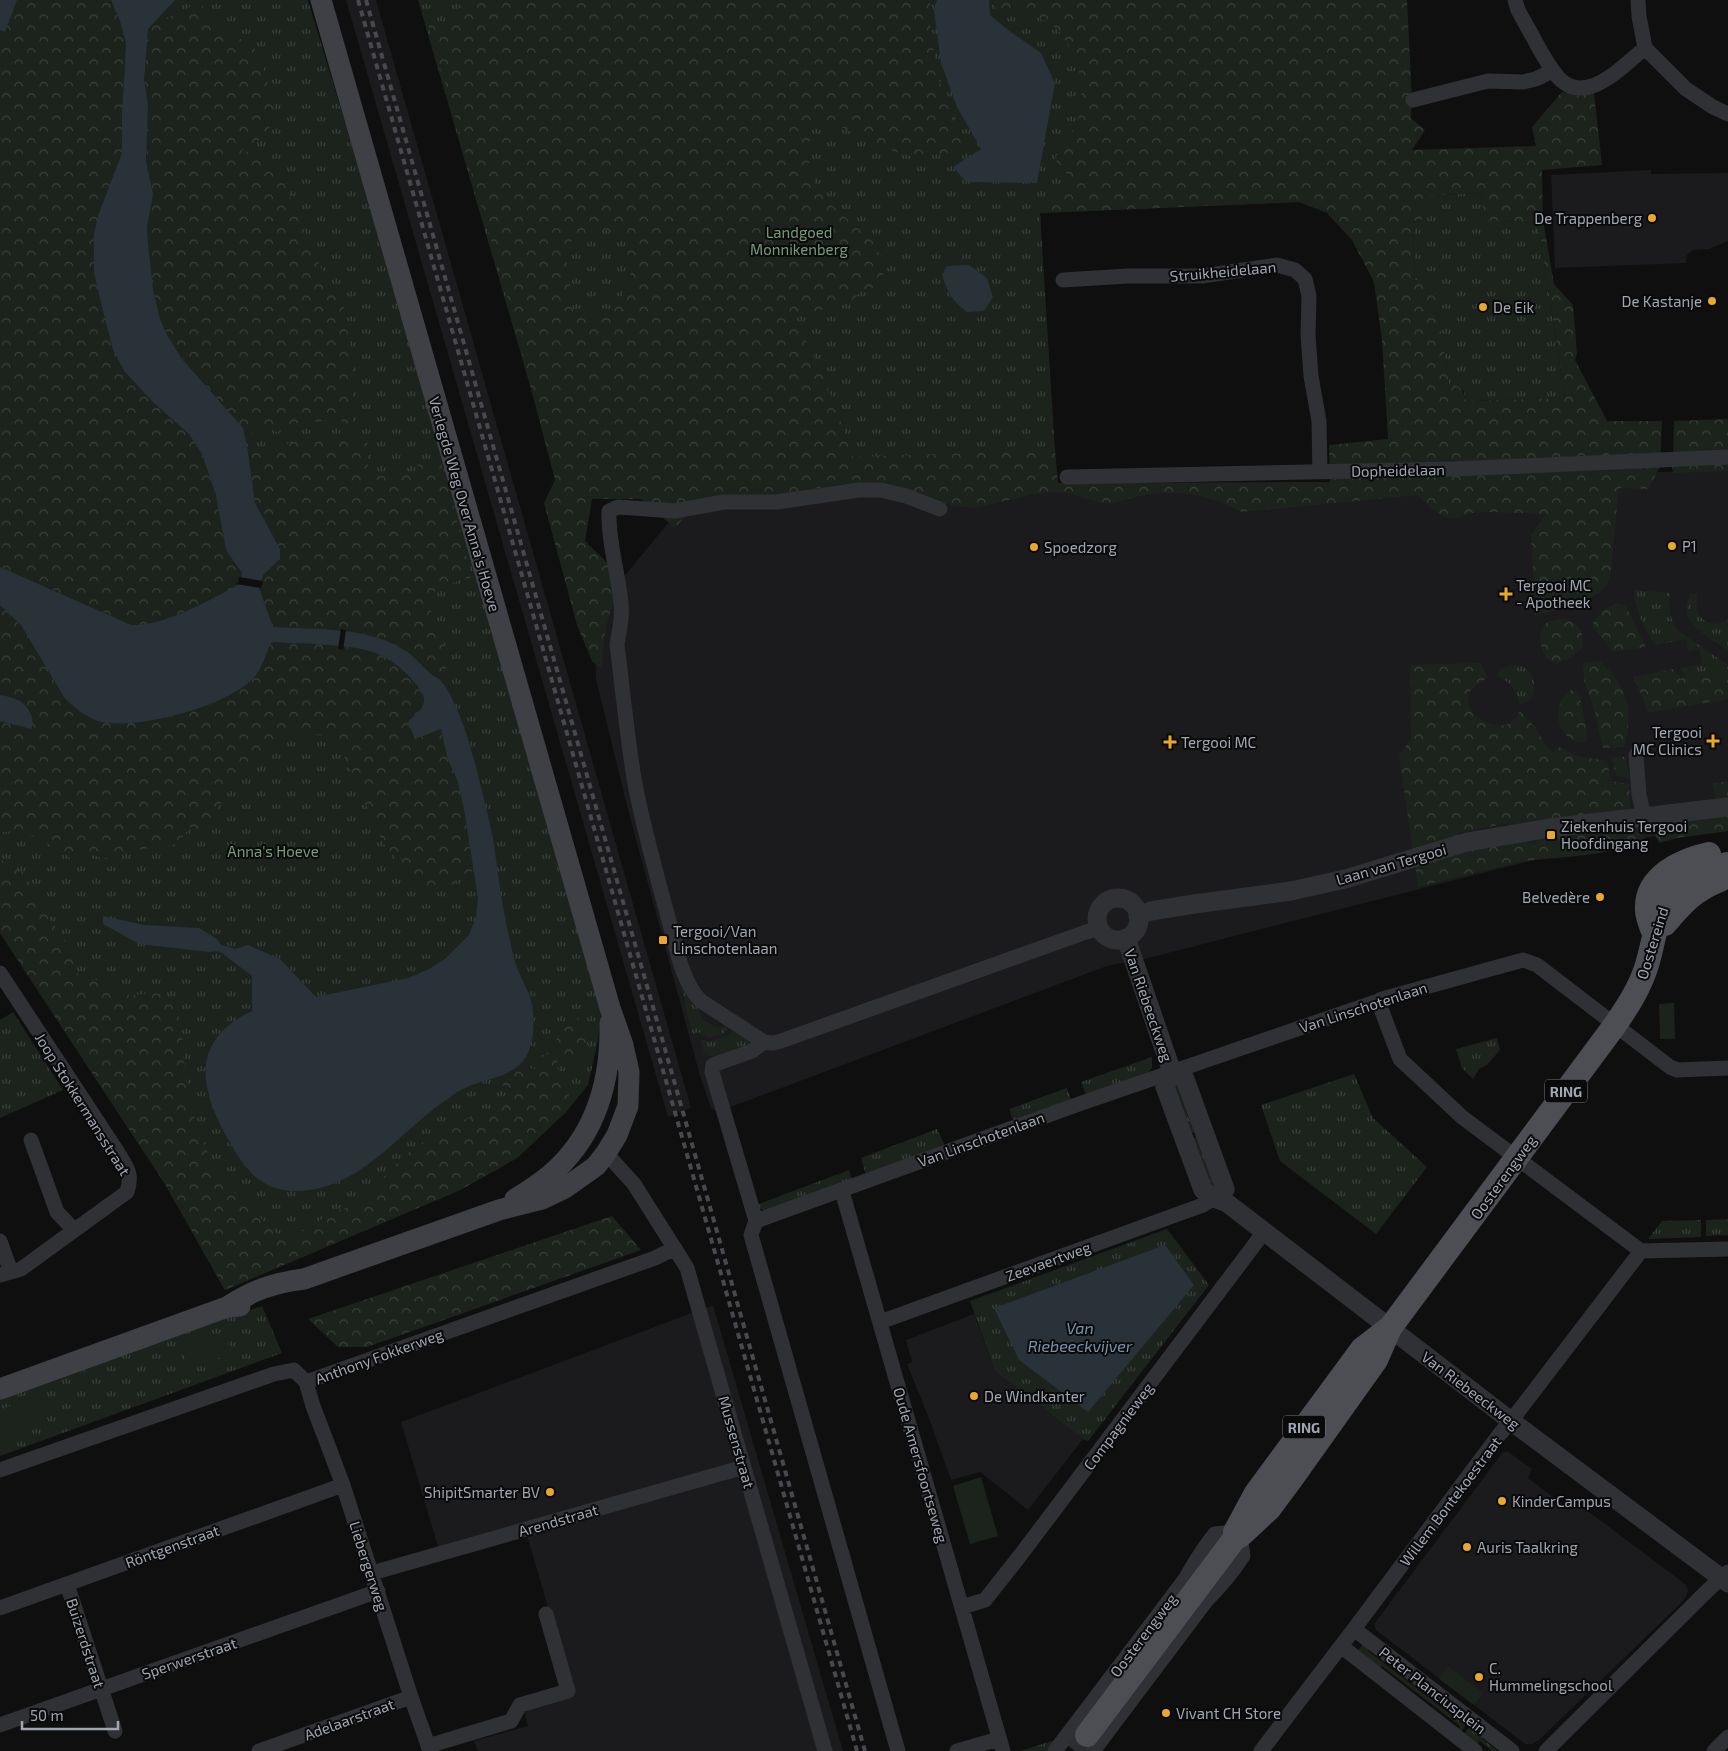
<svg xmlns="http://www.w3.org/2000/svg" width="1728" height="1751" font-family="'Exo 2',sans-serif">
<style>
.built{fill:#1b1b1d}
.grass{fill:url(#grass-tufts)}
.forest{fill:url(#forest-crowns);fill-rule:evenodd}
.pitch{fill:#1c231c}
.water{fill:#293238}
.pier{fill:#0f0f10}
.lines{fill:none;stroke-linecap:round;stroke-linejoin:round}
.primary-tunnel{stroke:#2c2d30;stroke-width:24;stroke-dasharray:24 12;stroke-linecap:butt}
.minor{stroke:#303135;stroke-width:15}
.tertiary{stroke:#303135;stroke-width:19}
.secondary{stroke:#3e4045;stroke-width:21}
.primary{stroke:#4c4e54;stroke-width:24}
.rail{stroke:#47494e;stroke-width:4;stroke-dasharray:6 5;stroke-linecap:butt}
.poi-dot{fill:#e9a72e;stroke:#0a0a0b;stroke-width:2}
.labels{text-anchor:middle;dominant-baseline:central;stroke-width:4;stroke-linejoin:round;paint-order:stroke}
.shield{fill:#0a0a0b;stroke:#74777f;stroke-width:1}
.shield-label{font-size:14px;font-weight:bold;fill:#a1a6b1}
.poi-label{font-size:15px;fill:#a1a6b1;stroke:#0a0a0b;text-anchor:start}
.park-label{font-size:15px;fill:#789b7a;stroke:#0a0a0b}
.street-label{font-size:15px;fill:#a1a6b1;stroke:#0a0a0b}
.water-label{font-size:16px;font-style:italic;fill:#7894ab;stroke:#0a0a0b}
</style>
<defs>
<pattern id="grass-tufts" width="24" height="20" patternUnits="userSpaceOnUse" patternTransform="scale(1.25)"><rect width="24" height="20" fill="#1c231c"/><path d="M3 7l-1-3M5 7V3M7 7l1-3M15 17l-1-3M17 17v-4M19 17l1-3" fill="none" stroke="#3a403b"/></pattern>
<pattern id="forest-crowns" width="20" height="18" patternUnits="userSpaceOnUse" patternTransform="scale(1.25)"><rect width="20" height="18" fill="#1c231c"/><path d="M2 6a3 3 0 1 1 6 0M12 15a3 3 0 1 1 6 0" fill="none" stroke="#3a403b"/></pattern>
</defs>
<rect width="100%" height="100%" fill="#0f0f10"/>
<path class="built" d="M346,0H376L691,1108L668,1117Z
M1651,170V174L1728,173V241L1709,249L1693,250L1687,255L1686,263L1555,268L1551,175Z
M1728,470V825L1626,841L1522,863L1148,958L1107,966L717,1112L711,1108L700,1076L627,806L596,679L595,646L612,591L687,500L893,472L968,494L1147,488L1278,498L1409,479Z
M713,1305L843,1751H478L474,1741L528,1726L523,1708L573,1693L524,1525L439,1550L401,1422Z
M974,1314L995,1371L1083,1439L1028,1510L980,1472L951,1480L930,1421L907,1364L912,1362L906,1340Z
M1507,1451L1532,1469L1528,1478L1565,1506L1572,1499L1685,1584L1688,1590L1686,1597L1680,1604L1539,1740L1532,1744H1525L1376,1630L1374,1624L1503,1452Z"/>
<path class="grass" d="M0,0H308L418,365L599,997L601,1016L598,1041L588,1085L566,1112L517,1158L460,1190L225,1290L165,1184L0,933Z
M418,0H1330L1391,198L1040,213L1057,483L552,461Z
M1481,193L1484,220L1538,223L1565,398L1469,401L1465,399L1464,391L1449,384L1433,281L1415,280L1413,221L1422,220V196Z
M1634,590L1670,593C1669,608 1669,617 1677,630L1728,665V669L1707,677L1692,672L1686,676L1680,668L1702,664L1699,649L1688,651L1687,639L1655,645C1644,629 1635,609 1634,590Z
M1690,593L1697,594C1697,599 1696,605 1697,610C1701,624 1718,628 1728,619V650C1717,643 1693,629 1688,617C1685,609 1688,601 1690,593Z
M1514,665C1517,666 1522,666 1525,668C1539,678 1538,703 1519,704C1517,690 1511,682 1497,676C1500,668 1505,666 1514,665Z
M1612,757H1625L1630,778L1616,776Z
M681,987L690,1002L699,1009L703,1020L715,1027H728L724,1033L709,1038L698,1032L693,1034L684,1003L686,1002Z
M13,1012L63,1090L0,1118V1020Z
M733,1030L749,1040V1045L715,1057L705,1055L700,1039L710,1042L728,1036Z
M1497,1038L1500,1050L1487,1065L1479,1069L1473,1079L1462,1068L1456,1049Z
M1152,1057V1068L1147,1074L1086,1095L1081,1082Z
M1354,1074L1373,1118L1427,1167L1376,1234L1280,1161L1261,1105Z
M1181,1083L1199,1131L1189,1134L1171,1087Z
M1067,1088L1072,1102L1014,1122L1009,1109Z
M937,1129L945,1146L866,1175L861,1158Z
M1200,1136L1217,1184L1206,1187L1190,1140Z
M849,1170L852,1180L764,1211L756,1205Z
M1728,1219V1235L1706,1236V1220Z
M1701,1220V1237L1648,1239L1662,1221Z
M1167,1229L1209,1285L1088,1441L1083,1439L995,1371L970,1301Z
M262,1306L282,1353L0,1456V1396Z
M1364,1643L1369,1649L1368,1651L1462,1723L1464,1721L1468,1722L1461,1732L1458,1729L1460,1726L1382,1666L1379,1668L1357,1652Z
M1471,1725L1484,1736L1482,1739L1498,1751H1492L1480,1741L1477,1744L1464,1734Z
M1052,1741L1054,1742L1047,1751H1020Z"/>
<path class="forest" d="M17,0H111L120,21L126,43L122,112V153L94,234V272L136,385L189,434L202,454L216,495L225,549L242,573L240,585C212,599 162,627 131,625L0,567V30L5,31Z
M459,0H930V22L937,75L958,129L969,143L944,154L910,156L877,146L838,125L823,122L814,125L810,131L809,169L815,185L824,198L873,242L881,257L884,269L881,286L863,290L850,302L795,317L832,397L853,457L1055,450L1058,483L1330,482L1329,445L1388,439L1382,341L1374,282L1352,240L1327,213L1299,202L1040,213L1056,199L1069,182L1067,174L1057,164L1056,156C1062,144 1071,136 1076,123C1079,117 1082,108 1082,101C1083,77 1073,43 1054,27C1045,20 1034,16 1023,12L1002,20L992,0H1407L1412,100L1411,118L1425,130L1412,150L1536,146L1532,127L1562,92L1594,93L1602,165L1542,170L1543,220L1554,284L1573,305L1577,353L1575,360L1607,421H1662L1660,467L1648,489L1619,488L1610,578C1608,581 1606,586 1604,588C1590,603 1555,611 1535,615L1531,535L1546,514C1523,514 1494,510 1472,513C1462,515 1456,521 1446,517C1435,513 1426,503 1418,495L1242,512L1221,502L1201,496L1181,493H1161L1139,496L1115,503L1097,502L1068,493L1053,492L1029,495L975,508L951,506L926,495L890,484L877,483L840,484L804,491L695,505L675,528L641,499H592L585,541L627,582C606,610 603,635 602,669L592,661L577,625L544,503L555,480L501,274L426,18L437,28L451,27L460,5ZM1481,193L1484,220L1538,223L1565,398L1469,401L1465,399C1463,388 1460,386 1449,384L1433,280H1415L1413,221L1422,220L1423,196ZM623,228L632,281L608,316H574L566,255L574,235Z
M199,2L224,31L253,45L265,72L274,107L267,135L241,151L268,156L277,167L321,268L342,299L352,353V421L348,432L339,430L342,419L289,424L279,433L259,424L252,432L255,447L275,452L284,445L302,439H317L347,436L368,443V474L382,476L415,474L418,464L440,458L472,577L460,580L435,590L430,619L453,659L439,678L433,676L407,652L387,641L363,633L273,627L259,588L263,575L280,559L274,536L255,503L247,446L223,406L174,347L167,335L156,305L148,244L147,227L153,194L146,161L148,105L144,80L148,29Z
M1728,419V453L1673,455L1674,421Z
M1728,463V471L1673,473L1672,465Z
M1617,603L1625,606L1630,614L1646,647L1613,652L1592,625C1599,614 1604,608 1617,603Z
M0,605L10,613L28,635L140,722L167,718L212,704L225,696L270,643L274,642C302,644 352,643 378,654C392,660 404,670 414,682C431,701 425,706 408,722L416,739L441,729L448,760L457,779L464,809L473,869L445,891L433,887L417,885L383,843L335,736L288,734L274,742L259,754L229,789L208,826L197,832L190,827C181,839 173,853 158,844L145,849L129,851L117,857L106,859L87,854L71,858C50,846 26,826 0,833V721L7,724L20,701L0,695Z
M1567,619C1580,624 1585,635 1582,648C1576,654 1564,663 1554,662C1541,661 1537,634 1544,625C1550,619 1560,619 1567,619Z
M1600,661C1630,691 1632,707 1625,747L1603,748L1595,712L1584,680L1583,663Z
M1480,663L1488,678C1439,699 1492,739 1513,721C1516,719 1518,714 1520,711L1537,729L1543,741L1552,752L1560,747L1577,756L1607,761L1611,781L1629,784L1631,812L1510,827L1509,823L1458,833L1459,838L1413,851L1399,756L1411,739L1410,665Z
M1673,669L1681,679C1692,672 1696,669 1707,677L1728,669V699L1647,713L1643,698L1633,677Z
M1571,690L1577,691L1580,697L1588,738L1586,742C1560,747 1547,705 1571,690Z
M1728,781V799H1716L1712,784Z
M1728,812V831L1677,838L1659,843L1649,821Z
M1639,826L1647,845L1587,855L1523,861L1418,887L1415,863L1465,849L1528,841L1529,843H1536V840L1556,837V833Z
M0,856L7,867L26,873C34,901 63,939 83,962L74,968L84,983L100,979C107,984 113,991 122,994C138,999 160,985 172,1002C183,1017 182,1043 184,1061C187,1082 189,1105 197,1125C204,1145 215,1173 230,1189C237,1197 247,1199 253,1208C265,1223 275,1241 298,1234L330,1214L360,1202L370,1196L378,1183L404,1156L442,1128L477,1115L498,1111L508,1098L504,1086L494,1077L510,1072L518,1065L535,1069L538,1061L555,1046L561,1025L579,1018L590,1053L579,1060L560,1055L556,1066L572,1089L566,1100V1112L517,1158L460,1190L225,1290L165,1184L0,933Z
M612,1216L641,1250L367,1347H338L308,1319Z"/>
<path class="pitch" d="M1674,1003L1675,1039H1660L1659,1004Z
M224,1332L232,1353L189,1369L182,1347Z
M38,1395L49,1423L0,1442V1410Z
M981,1477L998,1536L970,1544L953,1486Z
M1448,1666L1483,1693L1474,1705L1439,1679Z"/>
<path class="water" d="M0,0H17L5,32L0,30Z
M111,0H175L148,29L144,80L148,105L146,161L153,194L147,227L148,244L153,289L160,319L167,335L182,359L243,428L247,446L255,503L280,549V559L263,575L259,588L273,627C317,630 368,626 406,651C415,657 422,666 430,673C433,676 437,677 439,679C447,686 452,699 456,707C466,729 472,752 478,775C483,796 489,818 493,839C496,857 498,876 501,894C504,915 509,937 514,958C518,974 528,988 532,1004C535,1020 534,1038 528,1053C517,1078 484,1078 463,1089C458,1091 453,1095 449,1098C399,1131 362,1189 298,1191C260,1192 245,1169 228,1139C199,1088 190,1040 252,1011V976L219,951L209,952L139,944L103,924V916L144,925L199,928L217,939L221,945L236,949L248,945L280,959L316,997L408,978L429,969L446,958L469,935L476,917L478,898L464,809L457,779L448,760L441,729L415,739L408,722C425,706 431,701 414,682C404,670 392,660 378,654C352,643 302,644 274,642L270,644C266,654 263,666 256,675C234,705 133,732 98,721C86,717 72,706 64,697L21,625L0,605V567L131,625C164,627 211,599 240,584L242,573L226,550L216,495L202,454L189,434L153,402L125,372L113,350L100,299L94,272V234L98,216L122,153V112L125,66L126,43L120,21Z
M937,0H989L990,15L1008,30L1041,53L1055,83L1037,183L966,182L953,167L981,149L957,107L941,63L934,10Z
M969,265L987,278L993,297L984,311L967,312C952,300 948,294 942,275L947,266Z
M0,695C6,696 15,698 20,701C29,707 36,720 31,729L0,721Z
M1165,1245L1194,1285L1088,1412L1019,1360L994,1308Z"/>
<path class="pier" d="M239,577L263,581L261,588L235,584L238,583Z
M341,629L346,630L343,650L338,649Z"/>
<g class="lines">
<path class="primary-tunnel" d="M1075,1751L1087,1735"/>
<path class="minor" d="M1515,0L1518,10C1525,23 1533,37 1540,50C1553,72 1565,97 1595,85C1614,77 1629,61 1645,48
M1638,0L1639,16L1645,48L1686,89L1713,107L1728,114
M1413,100L1488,81L1523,82L1536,79L1552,71
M1063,280L1128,276H1202L1277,265L1295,270L1305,279L1309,296L1308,335L1311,376L1319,421L1320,472
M1067,477L1455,469L1728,457
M1636,755L1639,795L1644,816
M0,973L117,1151C127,1168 133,1173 127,1192L21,1269L0,1275
M1378,1001L1400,1059L1462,1117L1641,1251L1728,1249
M764,1042L701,1001C682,983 676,946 669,921C657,876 644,831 635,784C627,738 623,691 617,645C619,631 623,617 621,603C618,572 608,542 609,511L618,507L675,511L724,502H777L859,490H881L906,496L940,509
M31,1140L57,1212L74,1230
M606,1153L634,1184L687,1268L825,1751
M842,1191L1003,1751
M756,1221L1079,1104L1378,1001L1382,999L1523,960L1537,965L1670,1067L1677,1070L1728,1068
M756,1221L712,1072L713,1065L752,1051L764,1042L773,1043L781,1041L1086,932L1099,928
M756,1221L751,1235L898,1751
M0,1241L11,1272
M880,1322L1203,1205L1214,1198
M306,1382L313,1406L343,1485L411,1697L430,1751
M0,1470L274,1374L294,1370L306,1382L655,1258L675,1248
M372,1573L744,1467
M67,1584L115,1731
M962,1607L985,1600L1019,1557L1264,1232
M0,1608L343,1485
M1354,1629L1512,1751
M1341,1646L1475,1751
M0,1725L378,1591
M428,1746L511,1721L520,1705L568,1691L546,1614
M259,1751L411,1697
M957,1751L999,1739
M1055,1751L1186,1578C1195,1562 1203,1548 1215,1534L1235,1532
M1093,1751L1206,1601C1220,1587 1232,1573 1243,1556L1240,1536
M1261,1751L1354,1629L1499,1435L1511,1421L1641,1251
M1546,1751L1708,1590L1728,1572
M1714,1751L1728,1737"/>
<path class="tertiary" d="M1097 919a21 21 0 1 1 42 0a21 21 0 1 1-42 0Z
M1138,916L1151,911L1194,904L1291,891L1345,879L1467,842L1550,828L1728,807
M1126,938L1172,1072L1165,1087L1203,1190L1214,1198L1227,1203L1511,1421L1728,1583
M1172,1072L1185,1079L1225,1189L1214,1198"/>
<path class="secondary" d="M515,1199C527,1192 539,1184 550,1175C596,1136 611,1081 610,1023
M227,1307C253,1290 273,1283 304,1279L499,1210L542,1199L565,1188L596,1166L606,1153L617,1135L628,1106L629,1072L623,1045L610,1008L321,0
M0,1389L227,1307L240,1306"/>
<path class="primary" d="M1665,924C1682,904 1694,890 1720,880
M1652,929C1650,923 1647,916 1647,910C1645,876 1682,860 1709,854
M1235,1532L1256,1493L1362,1349L1388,1329
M1087,1735L1235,1538L1240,1536L1269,1509L1292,1478L1376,1360L1390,1328L1615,1025C1628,1006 1639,989 1646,968C1657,935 1656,893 1691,875C1702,869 1716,867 1728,864"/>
<path class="rail" d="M358,0L857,1751
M366,0L865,1751"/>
</g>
<g class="poi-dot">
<circle cx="1652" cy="218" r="5"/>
<circle cx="1712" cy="301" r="5"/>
<circle cx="1483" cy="307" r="5"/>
<circle cx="1672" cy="546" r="5"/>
<circle cx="1034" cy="547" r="5"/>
<path d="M1503.5 586.5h5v5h5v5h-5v5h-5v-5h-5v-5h5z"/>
<path d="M1710.5 733.5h5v5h5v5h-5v5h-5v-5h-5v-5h5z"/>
<path d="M1167.5 734.5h5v5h5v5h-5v5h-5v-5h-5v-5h5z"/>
<rect x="1546" y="830" width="10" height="10" rx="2.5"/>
<circle cx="1600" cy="897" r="5"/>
<rect x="658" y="935" width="10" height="10" rx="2.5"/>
<circle cx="974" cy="1396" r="5"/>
<circle cx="550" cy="1492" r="5"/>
<circle cx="1502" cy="1501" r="5"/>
<circle cx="1467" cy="1547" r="5"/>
<circle cx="1479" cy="1677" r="5"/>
<circle cx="1166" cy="1713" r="5"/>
</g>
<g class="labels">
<g class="shield">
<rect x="1545" y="1079.5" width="42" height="23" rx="4"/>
<rect x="1283" y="1415.5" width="42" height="23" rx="4"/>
</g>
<g class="shield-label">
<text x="1566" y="1091">RING</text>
<text x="1304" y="1427">RING</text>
</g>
<g class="poi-label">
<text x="1642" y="218" text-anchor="end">De Trappenberg</text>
<text x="1702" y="301" text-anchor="end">De Kastanje</text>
<text x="1493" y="307">De Eik</text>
<text x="1682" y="546">P1</text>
<text x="1044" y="547">Spoedzorg</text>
<text x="1516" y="585">Tergooi MC<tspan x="1516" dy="17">- Apotheek</tspan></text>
<text x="1702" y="732" text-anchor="end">Tergooi<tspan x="1702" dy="17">MC Clinics</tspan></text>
<text x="1181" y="742">Tergooi MC</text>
<text x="1561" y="826">Ziekenhuis Tergooi<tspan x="1561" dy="17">Hoofdingang</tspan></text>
<text x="1590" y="897" text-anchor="end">Belvedère</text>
<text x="673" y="931">Tergooi/Van<tspan x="673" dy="17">Linschotenlaan</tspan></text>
<text x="984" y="1396">De Windkanter</text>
<text x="540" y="1492" text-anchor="end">ShipitSmarter BV</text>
<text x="1512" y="1501">KinderCampus</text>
<text x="1477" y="1547">Auris Taalkring</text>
<text x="1489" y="1668">C.<tspan x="1489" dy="17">Hummelingschool</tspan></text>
<text x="1176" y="1713">Vivant CH Store</text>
</g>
<g class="park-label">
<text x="799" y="232">Landgoed<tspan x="799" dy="17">Monnikenberg</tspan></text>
<text x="273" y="851">Anna's Hoeve</text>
</g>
<g class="street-label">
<text transform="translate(1223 271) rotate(-5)">Struikheidelaan</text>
<text transform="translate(1398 470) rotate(-1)">Dopheidelaan</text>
<text transform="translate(465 504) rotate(74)">Verlegde Weg Over Anna's Hoeve</text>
<text transform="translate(1391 864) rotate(-16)">Laan van Tergooi</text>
<text transform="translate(1652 943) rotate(-73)">Oostereind</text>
<text transform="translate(1149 1005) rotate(71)">Van Riebeeckweg</text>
<text transform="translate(1363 1007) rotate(-18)">Van Linschotenlaan</text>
<text transform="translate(83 1104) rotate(58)">Joop Stokkermansstraat</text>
<text transform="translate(981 1139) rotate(-20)">Van Linschotenlaan</text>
<text transform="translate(1503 1177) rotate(-54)">Oosterengweg</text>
<text transform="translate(1048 1261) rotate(-20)">Zeevaertweg</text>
<text transform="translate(379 1356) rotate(-20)">Anthony Fokkerweg</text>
<text transform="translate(1471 1390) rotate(37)">Van Riebeeckweg</text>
<text transform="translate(1118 1426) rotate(-53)">Compagnieweg</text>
<text transform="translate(737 1442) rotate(74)">Mussenstraat</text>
<text transform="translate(921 1465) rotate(74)">Oude Amersfoortseweg</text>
<text transform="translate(1450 1501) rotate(-53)">Willem Bontekoestraat</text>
<text transform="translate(558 1520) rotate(-16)">Arendstraat</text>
<text transform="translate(172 1546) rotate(-20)">Röntgenstraat</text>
<text transform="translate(369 1566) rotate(72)">Liebergerweg</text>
<text transform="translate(1143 1635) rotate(-53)">Oosterengweg</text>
<text transform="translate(86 1643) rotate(72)">Buizerdstraat</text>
<text transform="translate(189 1658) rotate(-19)">Sperwerstraat</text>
<text transform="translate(1433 1690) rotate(38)">Peter Planciusplein</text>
<text transform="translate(349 1719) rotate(-20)">Adelaarstraat</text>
</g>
<g class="water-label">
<text x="1080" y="1327">Van<tspan x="1080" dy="18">Riebeeckvijver</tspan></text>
</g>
</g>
<path d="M22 1721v8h96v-8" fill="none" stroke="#a1a6b1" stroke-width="2.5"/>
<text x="30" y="1721" font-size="15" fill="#a1a6b1" stroke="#0a0a0b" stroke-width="4" paint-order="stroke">50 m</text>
</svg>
